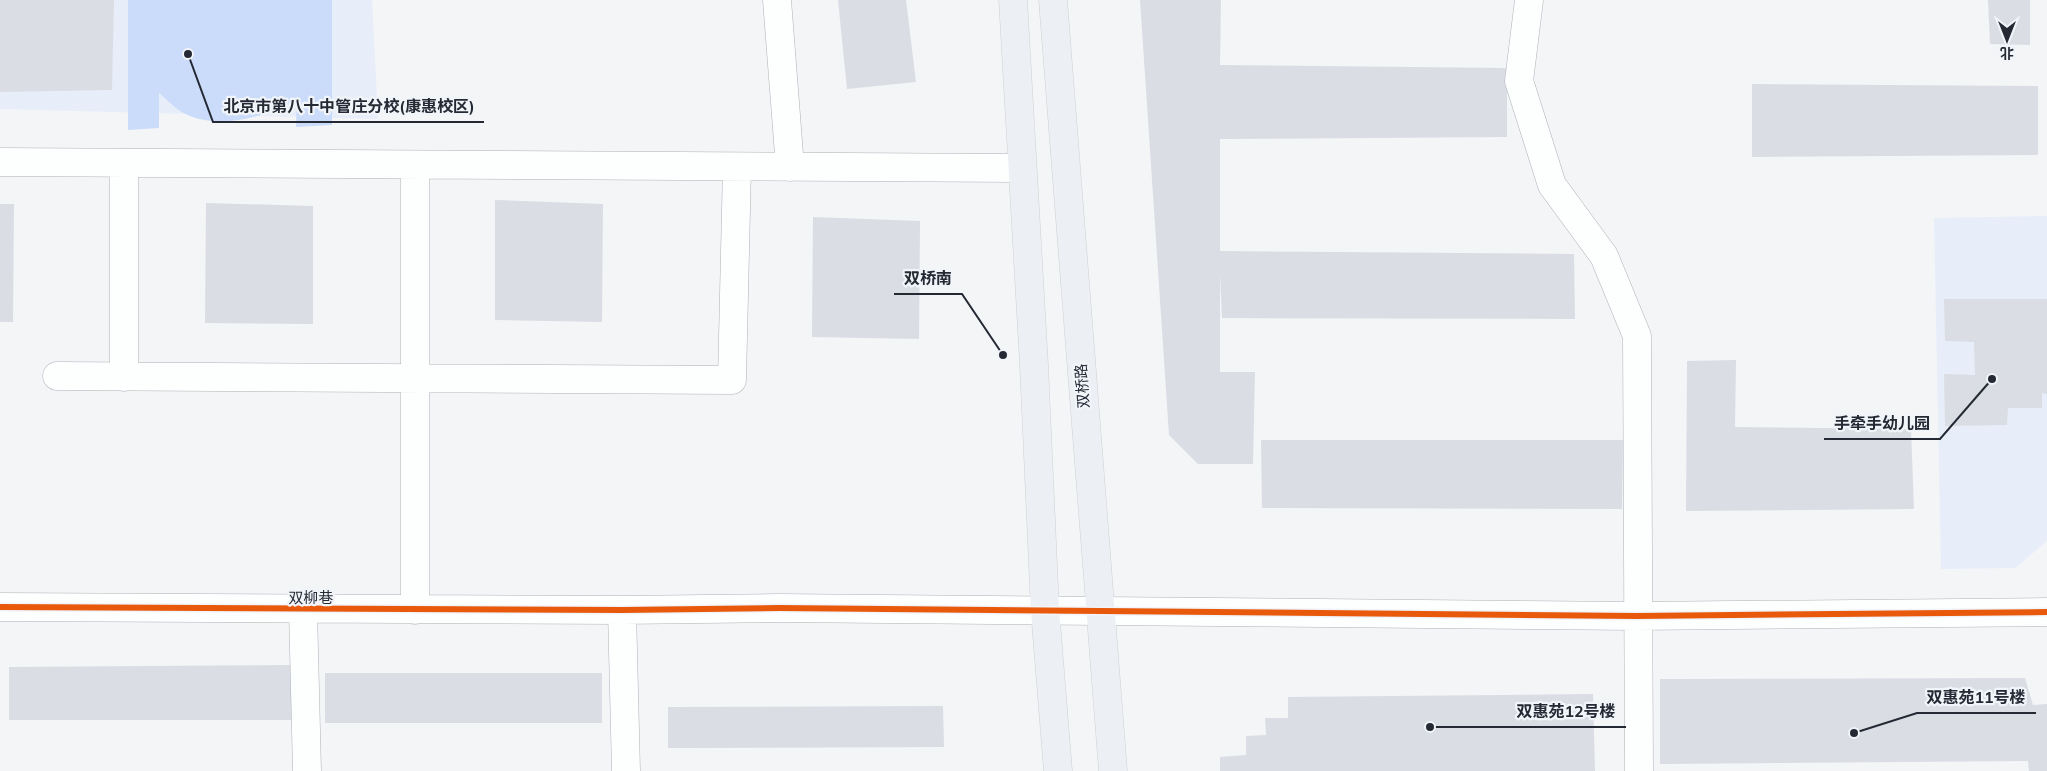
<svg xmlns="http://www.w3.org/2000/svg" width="2047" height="771" font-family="Mulish,'Noto Sans SC',sans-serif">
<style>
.built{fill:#e7eefa}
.green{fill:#cbdcfa}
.building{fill:#dadde4}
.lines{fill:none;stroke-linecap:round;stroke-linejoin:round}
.minor-casing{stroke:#afb2b8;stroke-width:29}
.major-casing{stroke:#cfd0d3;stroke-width:29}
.minor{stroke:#fdfefe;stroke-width:28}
.major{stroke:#eceff4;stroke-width:28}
.cycleway-casing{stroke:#f1f4f9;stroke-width:9}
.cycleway{stroke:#e8590c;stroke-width:6}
.labels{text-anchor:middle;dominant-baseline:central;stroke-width:4.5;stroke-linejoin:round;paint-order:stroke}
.street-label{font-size:15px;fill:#242934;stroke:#f1f4f9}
.leader{fill:none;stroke:#242934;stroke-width:2}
.callout-dot{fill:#242934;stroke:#f1f4f9;stroke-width:2}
.callout-label{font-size:16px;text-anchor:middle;font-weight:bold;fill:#242934;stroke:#f1f4f9;stroke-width:4.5;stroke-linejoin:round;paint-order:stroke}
</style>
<rect width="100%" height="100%" fill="#f3f5f7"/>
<path class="built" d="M0,0H372L378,119L0,109Z
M2047,216V541L2015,568L1941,569L1934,218Z"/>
<path class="green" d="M128,0H332V125L296,127L297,98C267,118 214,132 180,111C173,106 166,99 159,93V128L128,130Z"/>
<path class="building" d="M0,0H114L112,90L0,92Z
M838,0H906L916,82L847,89Z
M1140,0H1221L1220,65L1507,68V137L1220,139V251L1574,254L1575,319L1222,318L1220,273V372H1255L1253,464H1198L1169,435Z
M1988,0H2030V45L1990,44Z
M1752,84L2038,86V155L1752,157Z
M495,200L603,204L602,322L495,320Z
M206,203L313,206V324L205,323Z
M0,204H14L13,322H0Z
M813,217L920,221L919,339L812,337Z
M1944,299H2047V394L2042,393V408H2008L2007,425L1945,426L1944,374L1975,375L1974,342L1945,341Z
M1736,360L1735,427L1911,429L1914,509L1686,511L1687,361Z
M1261,440H1623L1622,509L1262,508Z
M298,665V720H9V667Z
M325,673H602V723H325Z
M2025,678L2033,705L2047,704V771H2029L2028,761L1660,764V679Z
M1593,694L1595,771H1220V757L1246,755V736L1266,735L1265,718H1288V697Z
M943,706L944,747L668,748V707Z"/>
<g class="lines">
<defs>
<path id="minor" d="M777,0L790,167
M1529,0L1519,81L1552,185L1604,256L1637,336L1639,771
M0,162L1022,168
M124,164V377
M415,165V610
M57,376L732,380L737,167
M0,607L622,610L779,608L1637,616L2047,612
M303,609L307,771
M622,610L626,771"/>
<path id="major" d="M1013,0L1034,365L1045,610L1058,771
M1053,0L1113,771"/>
</defs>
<use href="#minor" class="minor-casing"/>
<use href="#major" class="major-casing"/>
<use href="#minor" class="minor"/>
<use href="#major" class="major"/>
<defs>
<path id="cycleway" d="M0,607L622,610L779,608L1637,616L2047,612"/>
</defs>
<use href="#cycleway" class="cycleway-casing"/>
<use href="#cycleway" class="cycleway"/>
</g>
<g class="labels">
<g class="street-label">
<text transform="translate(1082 386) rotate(-94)">双桥路</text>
<text x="311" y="597">双柳巷</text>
</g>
</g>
<path class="leader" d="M188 54L213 122H484M1003 355L962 294H894M1992 379L1940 439H1824M1854 733L1917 713H2036M1430 727L1507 727H1626"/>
<g class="callout-dot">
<circle cx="188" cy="54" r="5"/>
<circle cx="1003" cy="355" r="5"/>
<circle cx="1992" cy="379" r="5"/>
<circle cx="1854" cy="733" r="5"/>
<circle cx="1430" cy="727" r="5"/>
</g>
<g class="callout-label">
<text x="349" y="112">北京市第八十中管庄分校(康惠校区)</text>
<text x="928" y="284">双桥南</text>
<text x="1882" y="429">手牵手幼儿园</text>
<text x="1976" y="703">双惠苑11号楼</text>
<text x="1566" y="717">双惠苑12号楼</text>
</g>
<g transform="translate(2007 40) rotate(180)" stroke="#f1f4f9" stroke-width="4" paint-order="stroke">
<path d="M0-4L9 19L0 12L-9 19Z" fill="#242934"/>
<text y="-8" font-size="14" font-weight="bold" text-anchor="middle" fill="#242934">北</text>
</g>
</svg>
